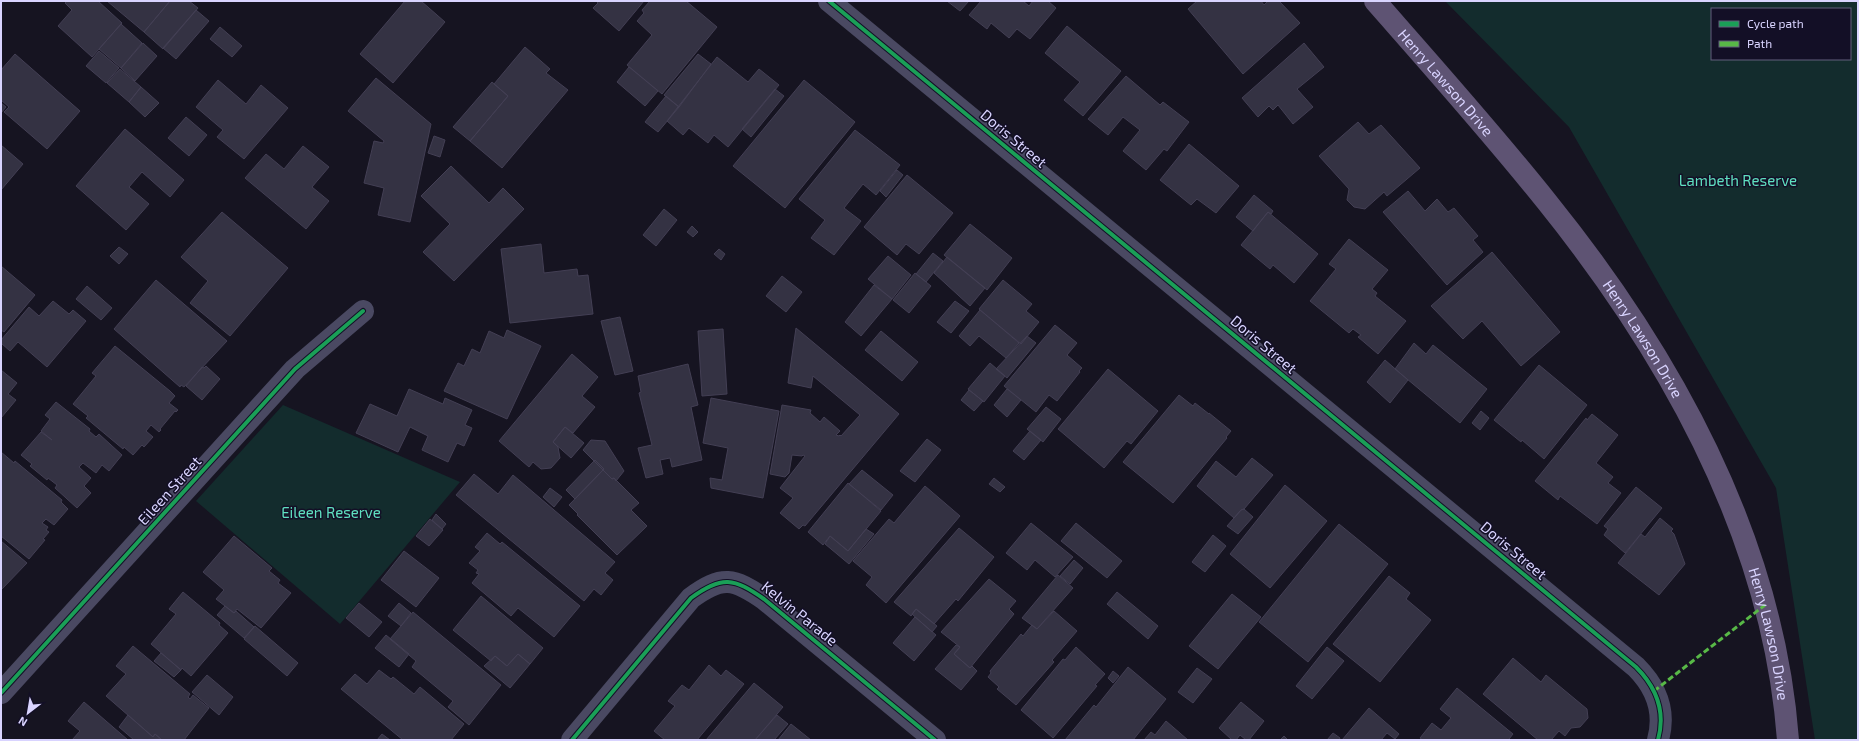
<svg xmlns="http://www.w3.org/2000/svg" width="1859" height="741" font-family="'Exo 2',sans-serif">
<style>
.green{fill:#132c2d;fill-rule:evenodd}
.building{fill:#343243;stroke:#433f54}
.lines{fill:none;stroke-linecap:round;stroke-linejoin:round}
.minor{stroke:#4a4962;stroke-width:22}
.major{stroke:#5e5373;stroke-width:22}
.quiet{stroke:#58b947;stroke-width:3;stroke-dasharray:6 3;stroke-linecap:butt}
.cycleway-casing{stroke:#130f26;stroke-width:6}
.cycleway{stroke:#1a9f57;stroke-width:4}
.labels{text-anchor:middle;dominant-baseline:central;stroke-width:3;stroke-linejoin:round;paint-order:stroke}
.street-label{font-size:15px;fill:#d9d4ff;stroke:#130f26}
.park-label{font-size:15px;fill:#5fe0c0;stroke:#130f26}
</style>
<rect width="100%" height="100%" fill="#161421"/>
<path class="green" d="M1445,1H1858V740H1815L1776,488L1569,127ZM1712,9H1850V59H1712Z
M283,405L460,482L340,624L196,501Z"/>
<path class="building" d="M67,1H98L122,23L92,57L58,26L72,10L65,3Z
M107,1H170L144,32Z
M170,1H189L198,8L163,49L144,32Z
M405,1H421L445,22L393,83L360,54Z
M596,1H644L619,31L593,8L598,3Z
M650,1H686L717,27L662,94L627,65L652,35L637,21L644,13L642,10Z
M947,1H969L960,11Z
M981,1H1023L1029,6L1033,1H1048L1056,8L1030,39L1017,29L1009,38L991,23L987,29L969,15Z
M1197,1H1261L1264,5L1268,1H1279L1300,23L1243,74L1188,9Z
M196,10L209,21L176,59L163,48Z
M121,24L142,43L121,68L99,49Z
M1067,26L1121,71L1083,116L1064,100L1080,82L1045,53Z
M220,27L242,46L232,57L210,39Z
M143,43L157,56L135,81L121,68Z
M1304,43L1324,67L1297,89L1313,107L1293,124L1278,105L1273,110L1269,106L1258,117L1242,98Z
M525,47L550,69L546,73L568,90L502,168L470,141L508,96L494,84Z
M99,51L119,68L106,83L86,66Z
M15,54L80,111L47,149L4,112L9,107L1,100V70Z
M698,54L711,64L679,107L664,95Z
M717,57L748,82L759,69L779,85L728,147L714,135L708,143L689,128L683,135L667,121Z
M629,67L658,91L645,106L617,82Z
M120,69L141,87L129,102L107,83Z
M1126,76L1160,105L1163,102L1189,122L1167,151L1164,149L1146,170L1123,151L1140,130L1123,117L1108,135L1088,119Z
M376,78L431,124L410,222L378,215L384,188L364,183L374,141L383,143L384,141L348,111Z
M218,80L246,104L261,85L288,108L244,159L217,137L223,130L196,107Z
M804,80L855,122L785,208L733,166Z
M492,82L508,96L470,141L453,127Z
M141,87L159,103L145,117L129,102Z
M775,89L784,96L751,137L742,129Z
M666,96L679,107L658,132L645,122Z
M1,103L6,107L1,113Z
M186,117L207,135L189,156L168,138Z
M1358,122L1369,134L1381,125L1420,168L1387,196L1384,192L1365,209L1354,207L1347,200L1349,189L1319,156Z
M125,129L184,180L170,197L142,172L129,187L149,204L126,230L76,186Z
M855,130L900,165L876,195L863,184L844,208L861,221L834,255L811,238L825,220L799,199Z
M434,136L445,140L440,157L428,153Z
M1189,144L1239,186L1216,213L1197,199L1191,205L1160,180Z
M1,145L23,164L1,190Z
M303,146L329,167L312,187L329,201L306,229L245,178L266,154L284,169Z
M451,166L489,203L503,188L524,209L454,281L423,252L450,224L421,196Z
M897,170L903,175L886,197L880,191Z
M907,175L953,213L919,254L906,244L897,255L864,227Z
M1408,191L1425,211L1437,199L1448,212L1454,208L1478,236L1473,240L1483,252L1447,285L1383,212Z
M1254,195L1273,211L1271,214L1268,212L1253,231L1236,217Z
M664,209L677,220L656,246L643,235Z
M222,212L288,268L230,336L190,303L208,281L181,257Z
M1268,212L1318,254L1294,283L1273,265L1270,269L1241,245Z
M970,224L1012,258L987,290L944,255Z
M692,226L698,232L693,237L687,232Z
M1349,239L1388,270L1372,289L1377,293L1375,296L1406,321L1378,354L1358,337L1361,335L1353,329L1349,333L1310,301L1336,269L1329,264Z
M541,244L544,273L577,269L578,276L588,275L593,314L510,323L501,249Z
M119,247L128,254L119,264L110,256Z
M719,249L725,254L721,260L714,254Z
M1492,252L1560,332L1521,366L1482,321L1463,339L1431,306Z
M933,253L943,261L926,282L916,274Z
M888,256L911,275L892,299L868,279Z
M947,257L985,288L970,306L934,273Z
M1,266L35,295L4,332L1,330Z
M915,273L931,286L909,313L893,300Z
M782,276L802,292L786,312L766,296Z
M156,280L227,341L184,387L181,385L180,387L114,329Z
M1003,280L1032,304L1026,311L1039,322L1021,344L979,309Z
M874,285L892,299L861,336L845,322Z
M87,286L112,308L101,320L76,299Z
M53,301L69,314L73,310L86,321L47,367L18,342L10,351L1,343V340L29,307L39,316Z
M955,301L969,311L951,333L937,322Z
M980,310L1019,343L1006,358L979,336L970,346L959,336Z
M620,317L633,371L615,375L601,321Z
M1055,325L1077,343L1067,355L1082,368L1079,371L1080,372L1057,401L1049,395L1036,412L1004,386Z
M796,328L899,414L805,526L803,525L799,529L780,513L793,498L780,488L805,456L803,455L802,456L792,455L789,473L785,477L770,474L782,405L811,410L810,413L820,422L824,417L840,431L836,435L839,436L840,435L841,436L860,415L813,376L811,388L788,383Z
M723,329L727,394L702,396L698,331Z
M507,330L541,346L507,419L444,391L458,363L464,366L472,349L480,353L489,331L504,338Z
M881,331L918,362L902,381L865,350Z
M1027,336L1036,343L1007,378L996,369Z
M1414,343L1426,354L1433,345L1487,389L1460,423L1395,369Z
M115,346L170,391L175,396L169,403L178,410L176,412L175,411L160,429L161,430L159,432L151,425L146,431L153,437L144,447L142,445L133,455L124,447L123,449L86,418L88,416L73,404L96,376L92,373Z
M572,354L598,377L582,396L595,407L573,433L565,427L553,442L558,447L560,458L551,468L541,469L533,462L529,467L499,441Z
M1385,360L1408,380L1390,403L1367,382Z
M990,363L1005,376L984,402L968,389Z
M688,364L698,405L691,407L702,460L672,467L670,458L660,460L663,474L646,478L638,448L652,445L639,393L641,392L638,376Z
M1539,365L1587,405L1544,459L1522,440L1521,442L1494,420Z
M206,366L220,379L202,400L186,386L202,367L204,368Z
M1108,369L1158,411L1131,444L1127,441L1104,468L1058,429Z
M1,370L17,383L8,394L16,400L1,418Z
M409,389L443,404L445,398L472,410L465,425L472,428L464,446L457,443L448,462L422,450L428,436L410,427L398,452L356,433L370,404L397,416Z
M1007,389L1021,400L1007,417L994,405Z
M969,390L983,401L974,411L961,400Z
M1179,395L1193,406L1195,403L1209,414V413L1231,431L1226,437L1227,438L1173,503L1123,462Z
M711,398L779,411L763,498L711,488L710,478L722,480L728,448L703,443Z
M56,402L90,429L89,431L96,437L99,434L122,455L109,471L102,465L96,473L83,463L79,467L91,478L84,486L91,493L77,508L55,488L57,485L48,478L47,480L30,466L32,464L21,455L41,432L52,440L41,431L50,419L45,415Z
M1046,407L1061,419L1043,442L1027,429Z
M1481,411L1489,418L1480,430L1472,423Z
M1592,414L1618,435L1596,463L1613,477L1608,483L1621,493L1597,524L1560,496L1558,500L1535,481L1586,418L1587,420Z
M565,427L584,443L571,458L553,442Z
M1030,431L1041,440L1024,460L1013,451Z
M927,439L941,450L915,482L900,471Z
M591,440L605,441L624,471L616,481L614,478L612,479L583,450Z
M1,452L14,463L15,461L62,500L61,502L68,509L54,525L46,519L42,523L48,527L46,530L49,532L43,539L45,540L29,559L1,536Z
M1252,458L1273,475L1244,509L1241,510L1234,518L1197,486L1216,461L1236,477Z
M595,460L604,469L575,499L566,490Z
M603,470L612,479L614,478L639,503L631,510L647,526L617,555L577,515L578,514L569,505Z
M862,470L893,495L881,510L849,484Z
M474,474L498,494L513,475L615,562L605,573L613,580L601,595L594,589L584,601L456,495Z
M994,478L1005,487L1000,492L989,484Z
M848,483L881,511L848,551L830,536L823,545L808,532Z
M1285,485L1327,521L1270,588L1230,554Z
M925,486L960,516L886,603L866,585L872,577L853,561L889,519L894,523Z
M1636,487L1662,508L1625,553L1604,535L1608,529L1604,526Z
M550,488L562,497L554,507L543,497Z
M1244,509L1253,517L1238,534L1227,526L1241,510Z
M436,514L446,524L442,529L432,520Z
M1660,518L1673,529L1671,531L1674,534L1685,564L1659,595L1618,563L1641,534L1645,537Z
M430,519L443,530L429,546L416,536Z
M1031,523L1073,557L1055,577L1035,560L1027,570L1006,553Z
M1076,523L1122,561L1107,578L1061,541Z
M1339,524L1388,564L1308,662L1259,622Z
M959,528L994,557L958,601L956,599L934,624L916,609L911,616L894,602Z
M866,529L874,534L849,564L825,544L830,536L848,551Z
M487,533L500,544L502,542L580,606L554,637L518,608L511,616L472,583L479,574L476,573L478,570L469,563L480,551L475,547Z
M1213,535L1226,546L1205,572L1192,562Z
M234,536L272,568L269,571L280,580L278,583L291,593L261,628L237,609L234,613L216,599L224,590L203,572Z
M1,541L27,563L1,590Z
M404,551L439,578L416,607L381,580Z
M1074,560L1083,568L1070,584L1060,576Z
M1058,575L1073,588L1037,629L1022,618Z
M1389,576L1410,593L1406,599L1431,620L1380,682L1333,644Z
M989,579L1016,601L1009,609L1014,614L970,668L954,654L960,647L941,632Z
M183,592L220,623L219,625L228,633L191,676L182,668L181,670L151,644L176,614L169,609Z
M1117,592L1158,626L1148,639L1107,604Z
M1232,594L1261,617L1218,669L1189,646Z
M481,596L543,648L530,664L518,654L507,666L495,656L491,661L453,630Z
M359,603L382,622L369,637L346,618Z
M399,603L411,613L401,626L388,616Z
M225,606L234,613L236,611L254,627L244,638L217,615Z
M916,609L937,626L932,632L912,614Z
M1054,611L1077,631L1052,660L1054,662L1016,705L997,689L999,687L988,677L991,673L990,671L1021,634L1023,636L1032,625L1037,629Z
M413,612L501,685L469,725L448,707L453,701L412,667L416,661L390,639Z
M915,617L936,635L914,661L893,643Z
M255,626L298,663L287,676L244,639Z
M386,635L409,654L399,667L375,648Z
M956,645L960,647L954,654L970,668L972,666L977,671L961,690L935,669Z
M133,646L190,694L188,697L190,699L193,695L209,708L184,740H162L155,734L153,737L106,696L126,674L116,666Z
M1076,647L1105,674L1095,685L1097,686L1053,738L1021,710L1063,659L1065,660Z
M1327,647L1344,661L1312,699L1296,686Z
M161,653L181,670L174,677L154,661Z
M518,654L530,664L510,688L484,666L495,656L507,666Z
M1513,658L1541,682L1546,675L1587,709L1588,718L1580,727L1571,728L1565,736L1559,731L1551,740H1538L1483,694Z
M709,665L721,676L726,670L744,684L697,740H665L654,731L675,706L668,701L682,685L689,690Z
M1128,667L1166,699L1133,740H1065L1094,705L1096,707Z
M1197,668L1212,679L1193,703L1178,692Z
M379,670L391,679L393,677L414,694L420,687L464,724L451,740H403L341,689L355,674L367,684Z
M1113,671L1119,676L1113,683L1108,678Z
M207,675L233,697L219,715L192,692Z
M754,683L783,707L755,740H706Z
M1457,688L1513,734L1509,739L1510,740H1423L1420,738L1432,723L1441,730L1451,718L1440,709Z
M84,702L128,740H72L80,731L68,721Z
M1241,702L1264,721L1249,740H1246L1240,735L1236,740H1232L1219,728Z
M1369,708L1399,734L1395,739L1387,733L1381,740H1342Z
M128,715L153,737L155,734L161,739L134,740L119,727Z
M777,715L788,724L774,740H755Z
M1166,721L1188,740H1144L1151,732L1155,735Z
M791,724L811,740H778Z
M1333,733L1340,738L1339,740H1327Z
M382,734L390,740H377Z
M1284,736L1288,740H1280Z"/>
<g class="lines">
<path class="minor" d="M829,1L1636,667C1656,687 1666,711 1658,740
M1,693L295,369L363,311
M572,740L691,598C722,575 734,578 764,599L935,740"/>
<path class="major" id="s1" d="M1375,1C1433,67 1492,133 1547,202C1671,356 1773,539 1788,740"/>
<path class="quiet" d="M1654,691L1765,605"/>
<defs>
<path id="cycleway" d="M829,1L1636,667C1656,687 1666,711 1658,740
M1,693L295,369L363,311
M572,740L691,598C722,575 734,578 764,599L935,740"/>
</defs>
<use href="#cycleway" class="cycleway-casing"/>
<use href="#cycleway" class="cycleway"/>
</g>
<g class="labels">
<g class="street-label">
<text stroke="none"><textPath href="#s1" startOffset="108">Henry Lawson Drive</textPath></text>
<text transform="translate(1014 138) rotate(40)">Doris Street</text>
<text stroke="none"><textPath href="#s1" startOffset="432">Henry Lawson Drive</textPath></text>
<text transform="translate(1264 344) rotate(40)">Doris Street</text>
<text transform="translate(169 490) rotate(-48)">Eileen Street</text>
<text transform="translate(1514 550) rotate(40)">Doris Street</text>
<text transform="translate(800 613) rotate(39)">Kelvin Parade</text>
<text stroke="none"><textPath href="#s1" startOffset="755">Henry Lawson Drive</textPath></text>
</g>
<g class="park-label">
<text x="1738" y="180">Lambeth Reserve</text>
<text x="331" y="512">Eileen Reserve</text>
</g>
</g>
<rect width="1859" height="741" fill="none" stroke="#d9d4ff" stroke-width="4"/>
<rect x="1711" y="8" width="140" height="52" fill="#130f26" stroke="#625e7d"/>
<rect x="1719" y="21" width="20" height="6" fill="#1a9f57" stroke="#625e7d"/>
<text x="1747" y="28" font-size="12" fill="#d9d4ff">Cycle path</text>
<rect x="1719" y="41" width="20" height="6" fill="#58b947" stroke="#625e7d"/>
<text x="1747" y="48" font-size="12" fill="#d9d4ff">Path</text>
<g transform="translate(28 713) rotate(211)" stroke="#130f26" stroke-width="3" paint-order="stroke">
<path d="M0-3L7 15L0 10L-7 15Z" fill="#d9d4ff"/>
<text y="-6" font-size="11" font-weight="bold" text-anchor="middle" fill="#d9d4ff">N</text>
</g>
</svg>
